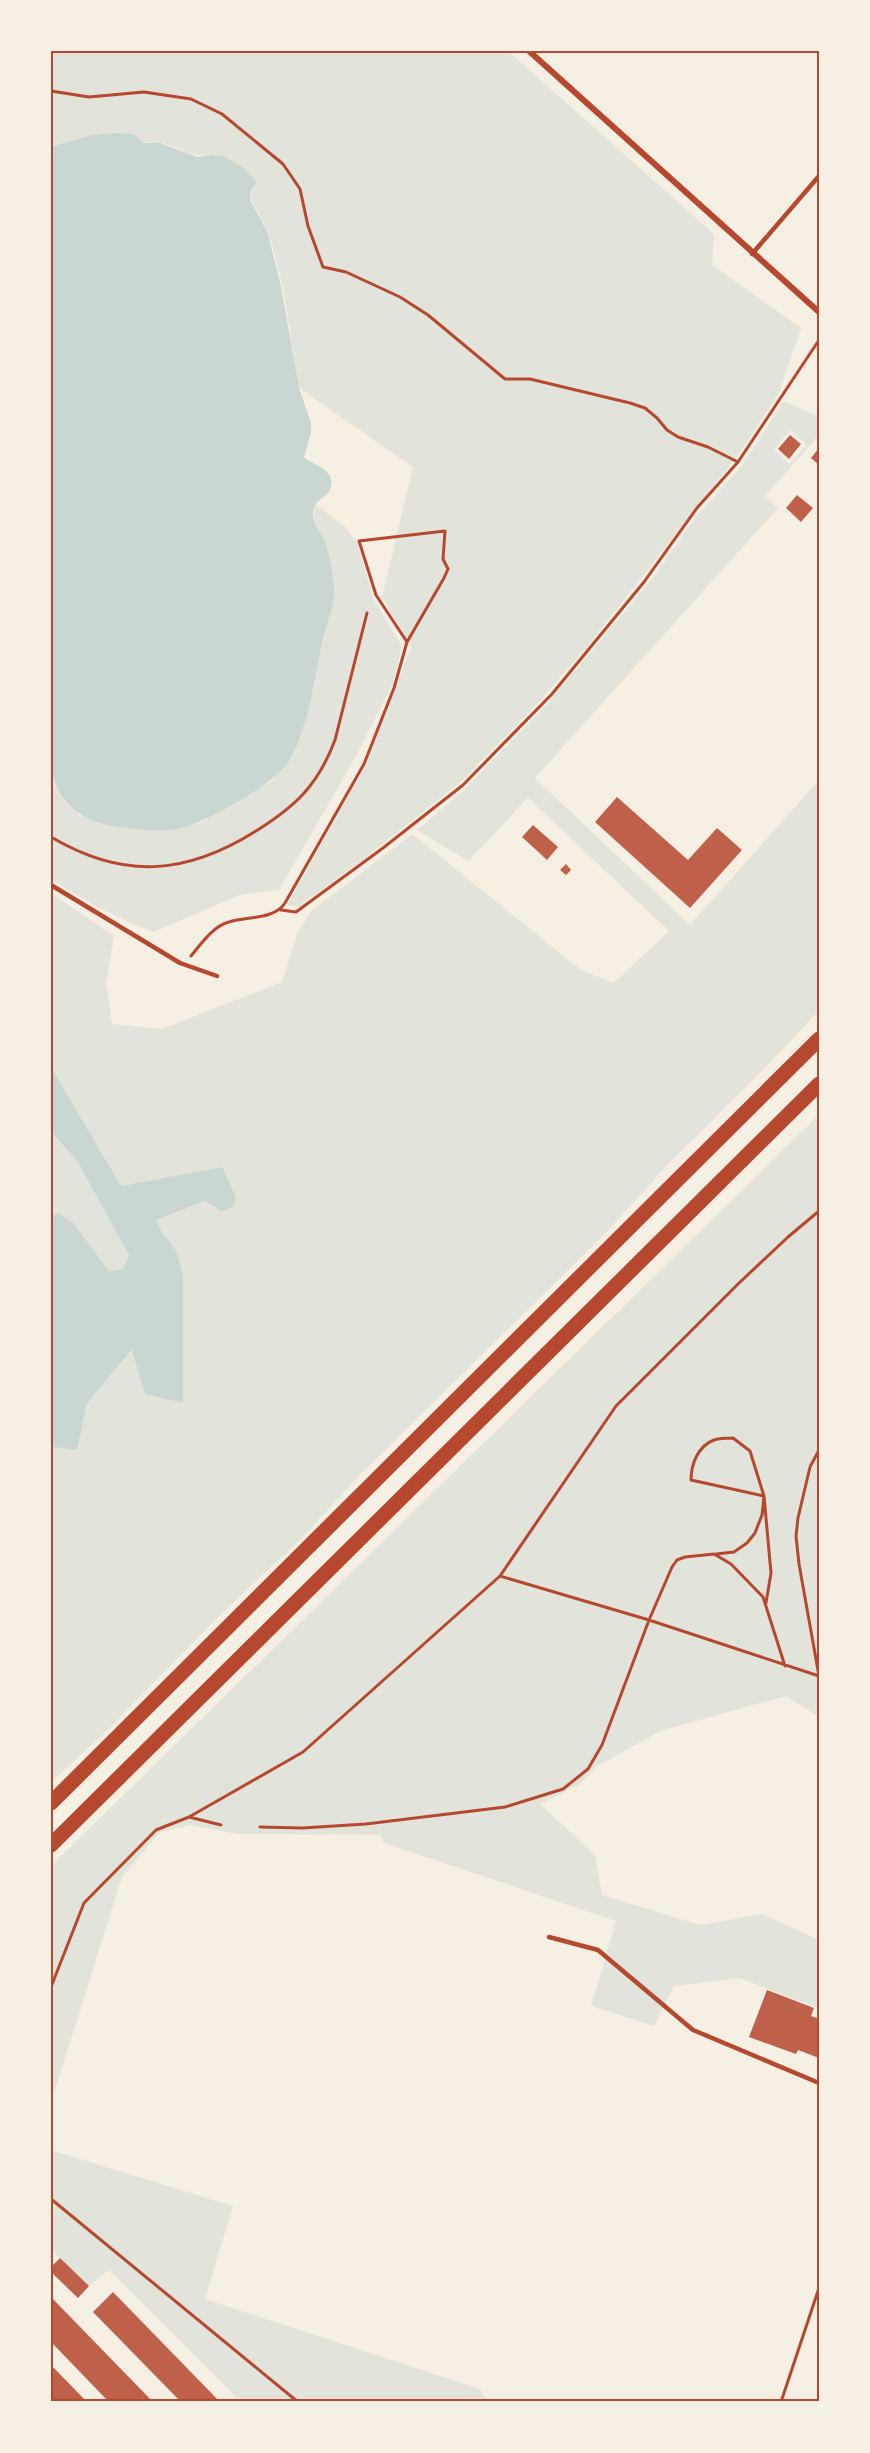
<svg xmlns="http://www.w3.org/2000/svg" width="870" height="2453" font-family="'Nunito Sans',sans-serif">
<style>
.green{fill:#e2e4dc;fill-rule:evenodd}
.water{fill:#c9d6d2}
.building{fill:#bf614a}
.lines{fill:none;stroke-linecap:round;stroke-linejoin:round}
.path{stroke:#b5482f;stroke-width:3}
.service{stroke:#b5482f;stroke-width:4.5}
.minor{stroke:#b5482f;stroke-width:6}
.trunk{stroke:#b5482f;stroke-width:15}
.neatline{fill:none;stroke:#b5482f;stroke-width:2}
</style>
<rect width="100%" height="100%" fill="#f6efe4"/>
<path class="green" d="M51,51H508L714,234L712,265L801,328L779,393L739,454L585,649L537,704L463,780L364,859L298,907L287,905L364,769L411,647L382,597L413,467L299,388C289,333 285,270 262,219C256,207 245,198 255,187L211,155C184,158 180,145 158,143C123,139 86,145 51,147Z
M784,401L819,417V435L765,496L778,508L535,778L690,925L819,780V1011L755,1078L670,1162L609,1230L356,1479L303,1537L215,1620L107,1731L51,1782V1447L77,1450L87,1403L133,1350L176,1250L162,1232L156,1220L205,1201L222,1167L121,1186L51,1067V893L114,936L106,983L112,1024L162,1029L282,982L297,934L311,911L412,834L581,970L614,983L669,931L528,798L468,861L417,830L463,791L550,701L652,579L695,518L741,467ZM790,430L807,445L789,464L774,449Z
M315,504L343,525L357,542L374,600L402,646L392,685L355,758L279,890L240,895L153,932C118,919 83,900 51,879V770L54,784L64,801L80,816L197,824L273,780L314,690L321,645L333,604V582L325,541L313,521Z
M819,1115V1717L786,1696L660,1731L596,1767L580,1784L540,1804L595,1855L602,1895L700,1925L762,1914L819,1940V2008L739,1978L674,1986L654,2026L591,2006L616,1921L384,1843L381,1835L237,1834L191,1825L160,1832L122,1877L51,2103V1866Z
M51,1132L76,1159L129,1255L123,1269L109,1271L74,1224L58,1212L51,1219Z
M51,2150L233,2206L205,2299L480,2389L488,2402H241L109,2270L89,2286L51,2250Z"/>
<path class="water" d="M117,133L133,134L144,143H160L197,157L211,155L226,157L244,168L256,182L251,191L250,200L267,231L280,281L299,388L311,423V432L304,458C317,466 339,471 329,492C324,498 316,500 314,508C309,522 320,529 325,541C330,556 334,578 334,595C333,612 324,630 321,648C314,686 308,727 289,761C277,783 203,824 178,829C157,833 135,829 114,826C81,821 59,804 51,770V147L92,135Z
M51,1067L121,1186L222,1167L236,1198L233,1207L222,1211L205,1201L156,1220L162,1232L176,1250L183,1274V1403L145,1394L132,1350L87,1403L77,1450L51,1447V1219L58,1212L74,1224L109,1271L123,1269L129,1255L76,1159L51,1132Z"/>
<path class="building" d="M790,435L801,444L789,459L778,449Z
M819,448V465L811,458Z
M797,495L813,508L801,522L786,508Z
M617,797L688,860L717,828L742,850L690,908L595,822Z
M533,825L558,847L547,860L522,837Z
M566,864L571,870L566,875L560,870Z
M767,1990L814,2008L811,2016L819,2019V2058L798,2050L796,2054L749,2037Z
M60,2258L89,2286L78,2298L51,2272V2267Z
M113,2292L220,2402H181L93,2312Z
M51,2297L153,2402H109L51,2342Z
M51,2365L87,2402H51Z"/>
<g class="lines">
<path class="path" d="M51,91L89,97L144,92L191,99L222,114L283,164L300,189L308,226L323,267L346,272L400,297L428,315L505,379H530L630,403L645,408L657,418L667,430L678,437L708,447L738,462
M51,837C124,880 186,875 256,831C296,806 318,785 335,740L367,613
M281,910L296,912L383,848L463,785L552,694L644,582L697,508L738,462L819,340
M191,956C201,944 213,926 229,922C247,916 274,920 285,903L364,764L394,688L407,642L444,578L448,569L443,559L445,531L359,541L376,595L407,642
M716,1554L734,1552L747,1543L755,1533L762,1515L764,1496L750,1451L733,1438C728,1438 719,1438 714,1440C698,1446 691,1464 691,1480L764,1496L771,1573L766,1603
M500,1576L649,1620L819,1676
M819,1676L799,1564L796,1536L798,1518L810,1467L819,1450
M189,1817L221,1825
M260,1827L302,1828L366,1824L505,1807L563,1789L588,1769L602,1745L649,1620L672,1567L677,1560L685,1557L714,1554L731,1564L763,1597L785,1666
M51,1987L84,1903L156,1830L189,1817L303,1752L500,1576L616,1406L738,1284L788,1237L819,1211
M51,2199L298,2402
M781,2402L819,2288"/>
<path class="service" d="M752,254L819,176
M51,885L180,963L217,976
M549,1937L598,1950L693,2030L819,2083"/>
<path class="minor" d="M529,51L819,312"/>
<path class="trunk" d="M51,1803L819,1039
M51,1845L819,1084"/>
</g>
<rect width="870" height="2453" fill="none" stroke="#f6efe4" stroke-width="105"/>
<rect x="52" y="52" width="766" height="2348" class="neatline"/>
</svg>
